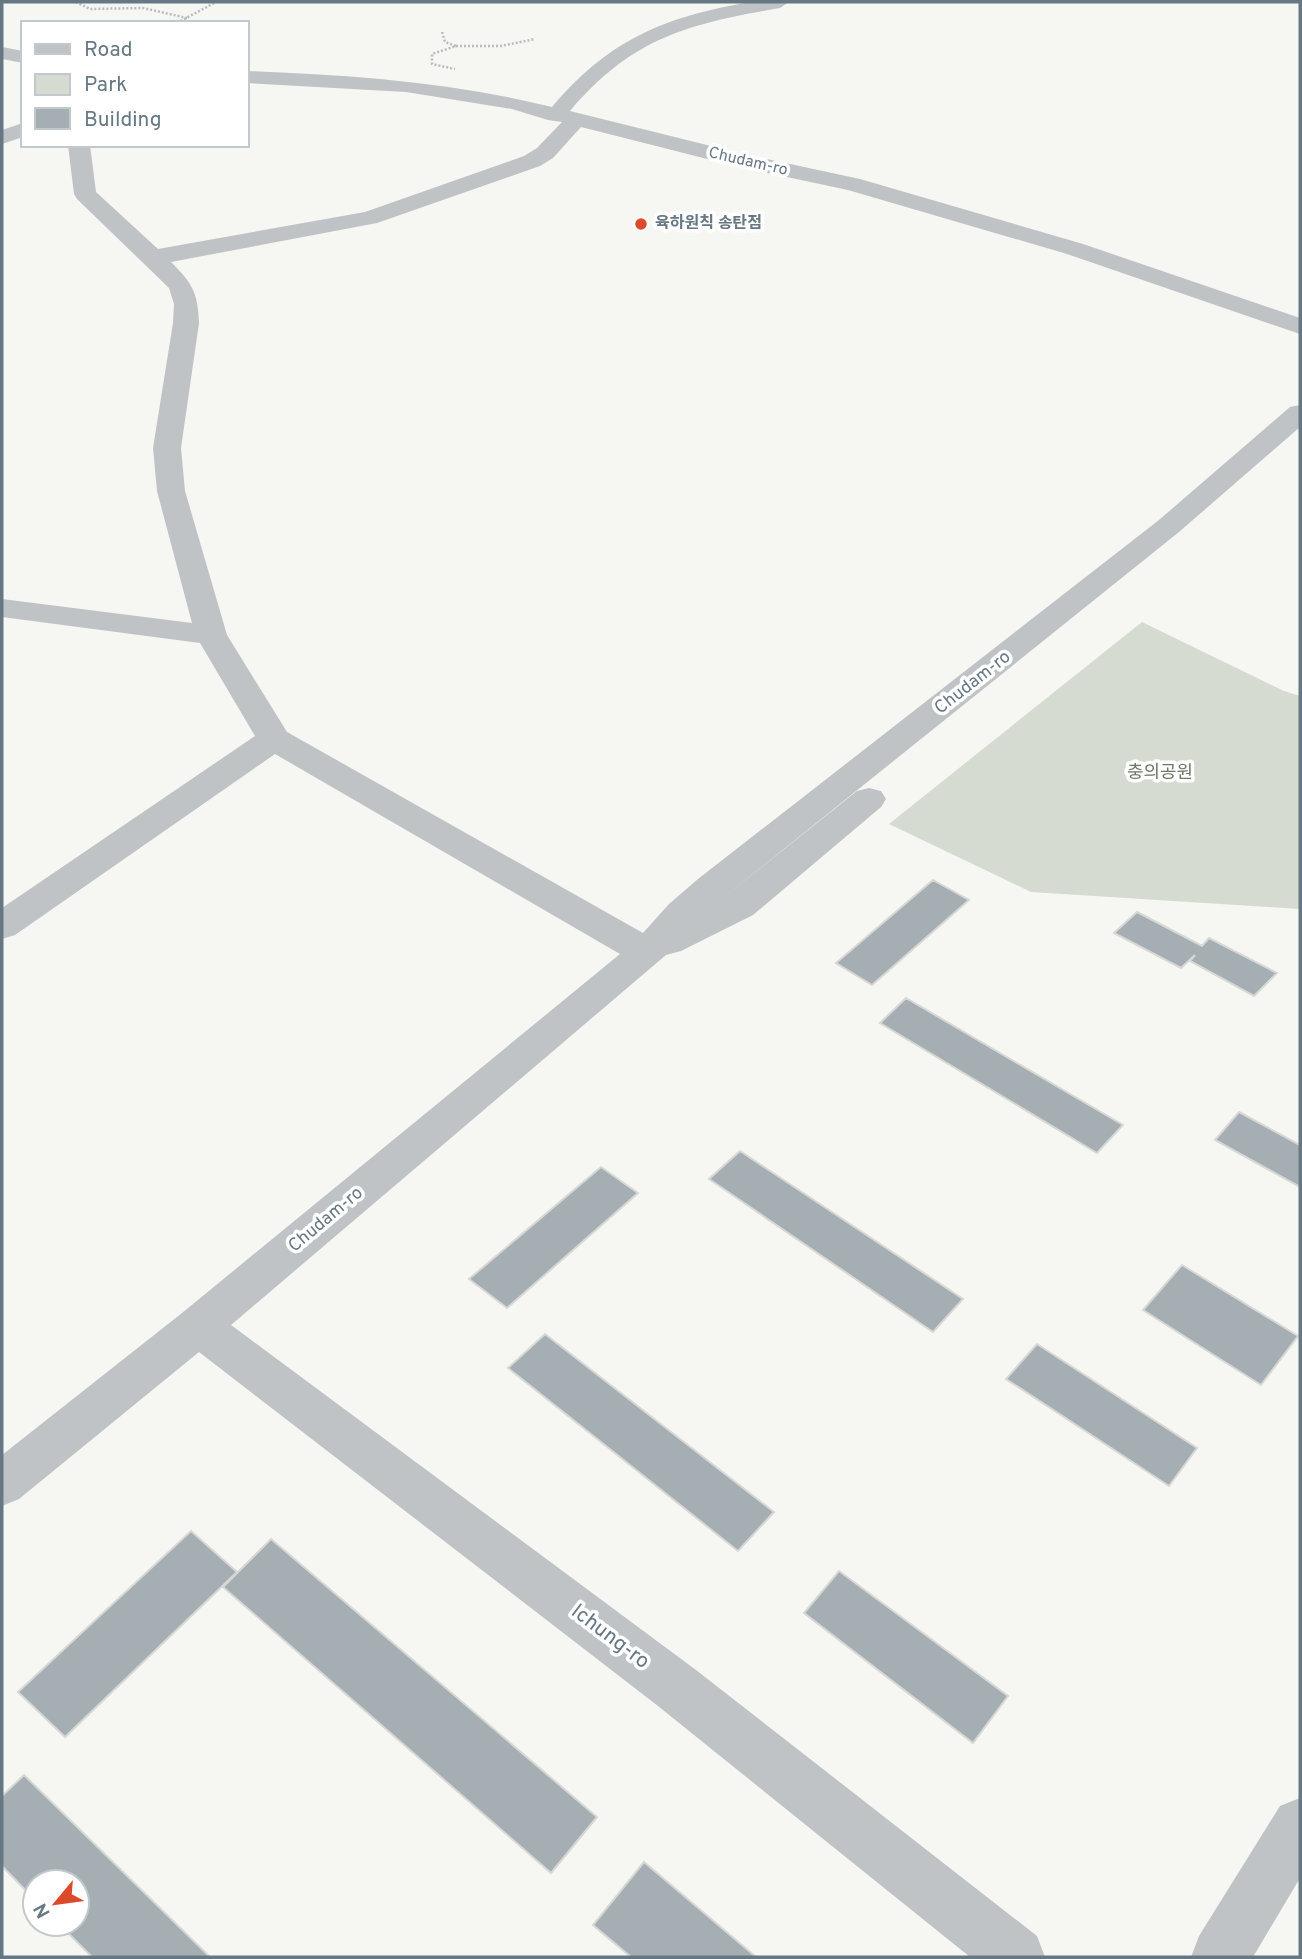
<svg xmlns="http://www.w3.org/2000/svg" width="1302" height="1959" font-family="Overpass,'Noto Sans KR',sans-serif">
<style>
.green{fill:#d6dbd2}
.building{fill:#a5afb3;stroke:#d7d7d5;stroke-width:2}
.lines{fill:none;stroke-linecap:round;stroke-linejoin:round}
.path{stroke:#b9bcbe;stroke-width:2.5;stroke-dasharray:2 2;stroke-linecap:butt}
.minor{fill:#bfc3c6;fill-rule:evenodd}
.poi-dot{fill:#dd492b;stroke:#fff;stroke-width:2.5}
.labels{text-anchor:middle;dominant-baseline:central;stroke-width:7;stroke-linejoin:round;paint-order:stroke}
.far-street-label{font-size:16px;fill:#667883;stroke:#fff}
.far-poi-label{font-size:16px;font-weight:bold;fill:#667883;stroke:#fff;text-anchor:start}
.street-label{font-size:18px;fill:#667883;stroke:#fff}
.park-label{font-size:18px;fill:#6a7a64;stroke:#fff}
.near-street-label{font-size:21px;fill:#667883;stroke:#fff}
</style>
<rect width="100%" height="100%" fill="#f6f6f2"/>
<path class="green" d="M1142,622L1284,691L1300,696V909L1031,892L889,824Z"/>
<path class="building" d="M933,880L969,900L872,985L836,963Z
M1137,912L1202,946L1209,938L1277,973L1254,996L1190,961L1195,955L1181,968L1114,933Z
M906,998L1123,1125L1097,1153L880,1023Z
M1239,1112L1300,1145V1187L1215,1140Z
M740,1151L963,1299L933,1332L709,1179Z
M601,1167L638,1193L507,1308L469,1279Z
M1182,1265L1298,1336L1261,1385L1143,1310Z
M545,1334L774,1512L738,1551L508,1368Z
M1037,1344L1197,1448L1169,1486L1006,1379Z
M191,1531L237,1572L65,1737L18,1692Z
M271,1539L597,1817L551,1873L223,1587Z
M839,1571L1008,1696L973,1743L804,1613Z
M24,1775L210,1957H92L59,1924H77V1882H35V1900L2,1866V1796Z
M644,1862L756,1957H631L593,1925Z"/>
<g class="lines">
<path class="path" d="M76,2L90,9L143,8L187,18
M177,23L216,2
M442,32L445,42L456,46L432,54V64L455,69
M456,46H501L535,39"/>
<path class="minor" d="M750,2H789L780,8C689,24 633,37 570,111L739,153L860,179L1083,244L1300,318V334L1067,254L848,190L739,167L581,127L553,158L540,166L377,223L171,262C192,283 198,292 199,323L181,448L185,491L227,635L287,732L643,933L669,904L698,879L1159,520L1290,407L1300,405V427L1179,532L719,901L857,791L869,788L881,791L886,799L881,807L753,915L681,951L666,955L231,1325L696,1670L1037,1936L1045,1957H970L658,1706L199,1352L19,1499L2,1506V1455L182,1313L620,954L275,754L15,935L2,939V908L255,736L200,643L2,617V599L192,623L157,491L153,448L173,323L174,304L169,288L77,199L74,194L68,145H90L96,192L158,249L365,212L524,156L537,148L562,122L548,120L512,109L406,92L247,83V71C350,75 452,82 552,107C610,39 664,17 750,2Z
M2,47L23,51V63L2,59Z
M23,123V137L2,144V130Z
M1300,1798V1878L1253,1957H1191L1199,1936L1280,1806Z"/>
</g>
<circle class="poi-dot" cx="641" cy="224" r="7"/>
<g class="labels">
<g class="far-street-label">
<text transform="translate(748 162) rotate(13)">Chudam-ro</text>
</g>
<g class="far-poi-label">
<text x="655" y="224">육하원칙 송탄점</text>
</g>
<g class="street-label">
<text transform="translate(973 683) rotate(-38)">Chudam-ro</text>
<text transform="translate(326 1220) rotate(-40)">Chudam-ro</text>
</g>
<g class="park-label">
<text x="1160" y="773">충의공원</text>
</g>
<g class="near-street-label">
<text transform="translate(610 1637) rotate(37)">Ichung-ro</text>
</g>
</g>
<rect width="1302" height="1959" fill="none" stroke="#667883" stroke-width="7"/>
<rect x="21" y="21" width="228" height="126" fill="#ffffff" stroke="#c2c9cd" stroke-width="2"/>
<rect x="35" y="44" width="35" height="10" fill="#bfc3c6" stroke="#c2c9cd" stroke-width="2"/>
<text x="84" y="56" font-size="21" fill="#667883">Road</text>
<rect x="35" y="74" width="35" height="21" fill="#d6dbd2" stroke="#c2c9cd" stroke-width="2"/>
<text x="84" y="91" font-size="21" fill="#667883">Park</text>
<rect x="35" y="108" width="35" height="21" fill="#a5afb3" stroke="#c2c9cd" stroke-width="2"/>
<text x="84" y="126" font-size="21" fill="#667883">Building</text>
<g transform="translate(56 1903) rotate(241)"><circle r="33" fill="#ffffff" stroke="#c2c9cd" stroke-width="2"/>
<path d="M0-5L12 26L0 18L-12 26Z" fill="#dd492b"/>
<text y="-10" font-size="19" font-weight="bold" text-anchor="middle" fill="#667883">N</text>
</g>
</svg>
